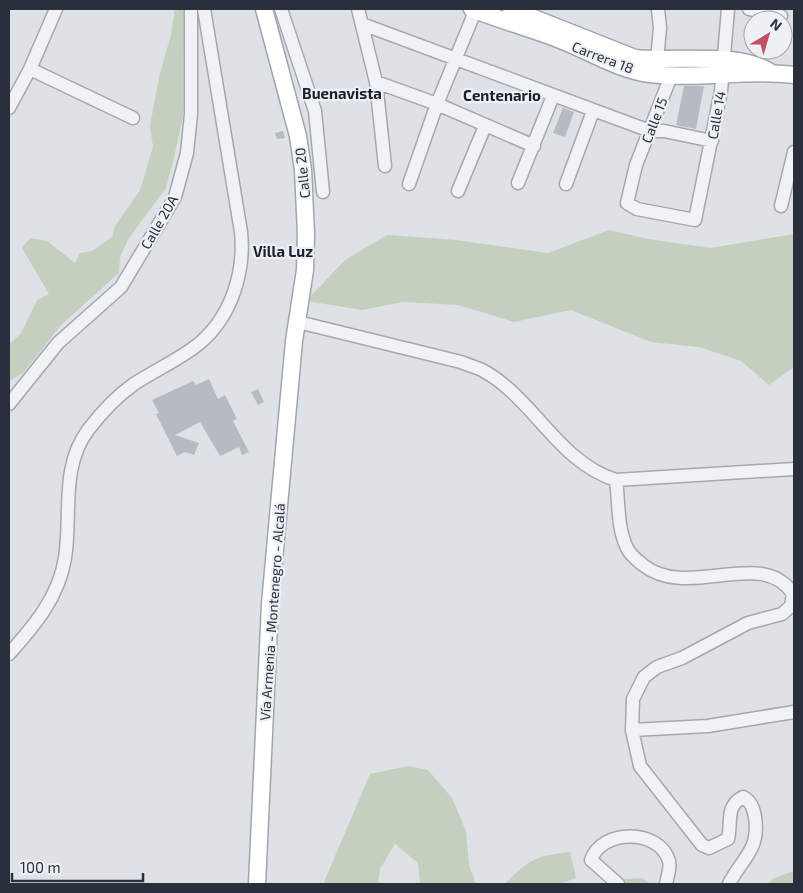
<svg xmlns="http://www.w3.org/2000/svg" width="803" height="893" font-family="'Exo 2',sans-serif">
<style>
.green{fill:#c4cfc0}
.building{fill:#b6bbc2}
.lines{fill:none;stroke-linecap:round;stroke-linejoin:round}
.minor-casing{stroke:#a4a8af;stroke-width:15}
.major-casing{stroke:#9fa6b0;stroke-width:19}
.minor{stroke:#f0f2f5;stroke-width:12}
.major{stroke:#fff;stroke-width:16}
.labels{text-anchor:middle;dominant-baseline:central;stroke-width:4.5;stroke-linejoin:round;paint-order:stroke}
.street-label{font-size:14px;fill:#29303b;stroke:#edf0f4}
.neighbourhood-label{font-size:15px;font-weight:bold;fill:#1b212c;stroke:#edf0f4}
</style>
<rect width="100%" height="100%" fill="#dee1e6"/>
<path class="green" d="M175,9H184L183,116L174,158L166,188L129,238L120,257L119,273L61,325L23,373L9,381V345L21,333L37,300L49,294L22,248L30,238L47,241L75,263L80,253L92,251L112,237L115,226L140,190L153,147L150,126L159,77L171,35Z
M609,230L648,239L710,248L794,234V367L769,385L741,361L699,347L651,342L571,310L514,322L458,305L403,302L362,310L306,301L345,260L387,235L456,240L548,253Z
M408,766L428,770L452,798L466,831L469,865L476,884H420L418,863L395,844L380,869L378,884H326L324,882L370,774Z
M570,852L576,878L559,884H505C529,859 535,856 570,852Z
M794,871V884H769L772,879Z
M642,878L651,884H621L623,879Z"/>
<path class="building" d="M684,86H704L696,129L676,125Z
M563,108L574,112L565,137L553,133Z
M283,131L285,138L277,139L275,133Z
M209,379L218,399L225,395L237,419L233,421L249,452L242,455L239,447L220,456L200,422L175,435L199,443L194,455L185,452L177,456L156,414L159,413L152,400L193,381L196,385Z
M258,389L264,402L258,405L251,392Z"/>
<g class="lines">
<defs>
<path id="minor" d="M281,9L315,111L323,192
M358,9L376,82L385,166
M749,9L781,16
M362,24L650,131H664L712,141
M657,60L660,28L658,9
M30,69L133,118
M671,76L636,165L627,203L637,209L695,220L721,91L728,9
M376,82L437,104L534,146
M9,108L30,69L56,9
M518,183L553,96
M409,184L437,104L476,9
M566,184L593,111
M458,191L485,126
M781,206L794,152
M298,322L461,362C468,365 476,367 482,370C533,397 559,463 616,480L794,469
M9,404L58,343L121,287L175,197L187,153L191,114V9
M616,480C619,502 617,528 627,548C630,555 637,560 643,565C688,601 763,546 793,594L791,606L782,614L748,623L682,658L657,667L644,677L633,699L632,730L640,766L702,845L709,848L728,839C732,823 725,806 743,797C758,804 758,834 752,847C746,860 735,871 729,884
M9,654C34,626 59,597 65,558C72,514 60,468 88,430C101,413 117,396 134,384C155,370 181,359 201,342C232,315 245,271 241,232L204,9
M632,730L708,726L794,712
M618,884L591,860C601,829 659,828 669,861C671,867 667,878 666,884"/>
<path id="major" d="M472,9C500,20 529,28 558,39C587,50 618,70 650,74C699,80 748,69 794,75
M511,9L635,58C675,62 737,51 770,72
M257,884L270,604L294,341L305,270L306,234L303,170L298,136L264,9"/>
</defs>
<use href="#minor" class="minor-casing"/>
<use href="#major" class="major-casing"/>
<use href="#minor" class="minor"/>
<use href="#major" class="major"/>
</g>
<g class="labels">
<g class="street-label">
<text transform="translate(603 57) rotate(21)">Carrera 18</text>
<text transform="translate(716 115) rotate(-80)">Calle 14</text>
<text transform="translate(654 120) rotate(-69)">Calle 15</text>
<text transform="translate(302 173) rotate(-96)">Calle 20</text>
<text transform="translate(159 222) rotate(-60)">Calle 20A</text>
<text transform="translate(272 612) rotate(-86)">Vía Armenia - Montenegro - Alcalá</text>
</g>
<g class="neighbourhood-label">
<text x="342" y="93">Buenavista</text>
<text x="502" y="95">Centenario</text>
<text x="283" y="251">Villa Luz</text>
</g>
</g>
<rect width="803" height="893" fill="none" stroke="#29303b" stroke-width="20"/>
<g transform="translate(768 35) rotate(38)"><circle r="24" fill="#edf0f4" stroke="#9fa3aa"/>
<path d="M0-4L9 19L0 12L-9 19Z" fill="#bf505f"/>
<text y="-8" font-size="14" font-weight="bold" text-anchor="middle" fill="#29303b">N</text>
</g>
<path d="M12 873v8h131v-8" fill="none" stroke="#29303b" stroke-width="2.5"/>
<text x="20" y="873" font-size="15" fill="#29303b" stroke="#edf0f4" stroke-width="4" paint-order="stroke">100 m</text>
</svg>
